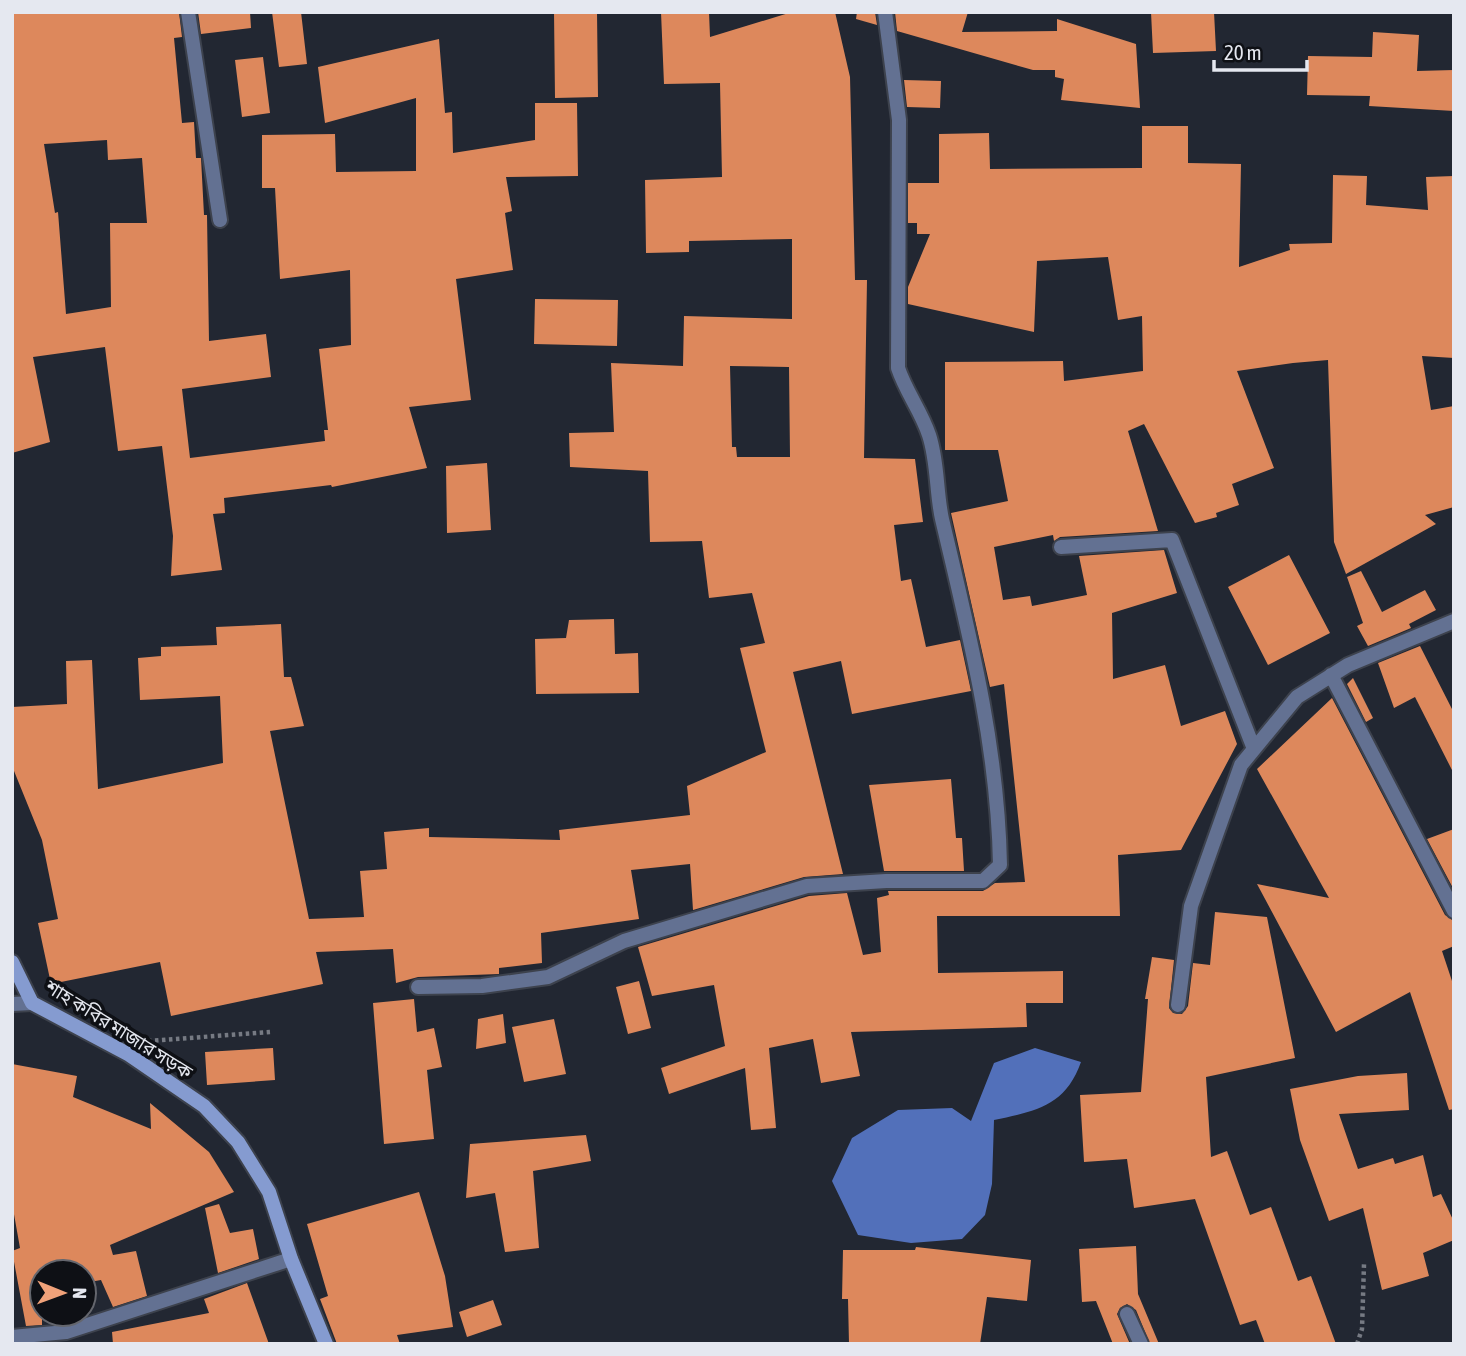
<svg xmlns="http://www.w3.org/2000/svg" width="1466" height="1356" font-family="'Asap Condensed','Noto Sans Bengali',sans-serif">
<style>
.water{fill:#5270ba}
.building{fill:#dd885c;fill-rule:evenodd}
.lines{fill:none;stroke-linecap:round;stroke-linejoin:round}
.minor-casing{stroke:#3d424d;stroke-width:18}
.secondary-casing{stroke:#3d424d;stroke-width:18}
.path{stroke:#767a83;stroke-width:4.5;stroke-dasharray:3.5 3.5;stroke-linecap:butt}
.minor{stroke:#637192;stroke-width:14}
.secondary{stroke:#859bd0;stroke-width:14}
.labels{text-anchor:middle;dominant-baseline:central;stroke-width:7;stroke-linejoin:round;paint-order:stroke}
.street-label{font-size:19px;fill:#e5e8f0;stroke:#0e1015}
</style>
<rect width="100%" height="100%" fill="#222732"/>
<path class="water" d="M1035,1048L1081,1062C1065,1107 1035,1111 994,1120L992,1184L985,1215L962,1239L911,1243L858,1235L832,1181L852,1138L898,1110L952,1108L971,1121L994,1063Z"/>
<path class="building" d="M12,12H179L182,37L174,38L182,123L194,122L196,158H201L204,215H207L209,341L266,334L271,377L182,389L190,458L325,441L324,430H328L319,349L351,345L350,270L280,279L275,188H262V135L335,134L336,172L416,171V98L325,123L318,67L439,39L445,113L452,112L453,153L535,140V103H577L578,176L506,177L512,211L505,213L513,270L456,279L471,400L409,407L427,468L332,487L331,485L224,498L225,513L213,514L222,570L171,576L173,536L162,446L118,451L105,347L33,357L50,442L12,453ZM107,140L108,160L142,158L147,223H110L111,307L66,314L58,212L55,213L44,144Z
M198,12H250L251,28L201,34Z
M272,12H301L307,64L279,67Z
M554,12H597L598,97L555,98Z
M661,12H709L710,37L792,12H835L850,77L855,280H867L864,458L915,459L923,522L894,525L901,581L911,579L926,647L960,640L971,691L852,714L841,661L793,672L843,874L804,877L693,910L690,864L631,870L639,919L541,933L542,963L499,968V974L418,977L396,983L393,949L316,952L323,984L171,1016L160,962L51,984L38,923L58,919L42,840L12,766V707L67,704L66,661L92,660L98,789L223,763L220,696L140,700L138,658L161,656V647L217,645L216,627L281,624L284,677H291L304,726L270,731L309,919L364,917L360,871L387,869L384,832L429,828V837L560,840L559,830L690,815L687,786L766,752L740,648L765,643L752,593L709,598L702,541L650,542L648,471L570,467L569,433L614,432L611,363L683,366L684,316L792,319V239L689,241V252L646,253L645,180L722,177L720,83L664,84ZM730,366L789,367L790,457H737L736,447H732Z
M857,12H875L877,25L856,19Z
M895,12H968L962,32L1057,31V19L1136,44L1140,108L1061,100L1064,79L1055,77V70H1033L897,31Z
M1151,12H1214L1216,51L1153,53Z
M1373,32L1419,35L1417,71L1454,70V111L1369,106L1370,96L1307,95L1308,56L1372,57Z
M263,57L270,113L242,117L235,60Z
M904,80L941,81L940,108L907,107Z
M1142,126H1188V163L1241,164L1239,267L1290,250L1289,244L1332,243L1333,175L1367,176L1366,205L1428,210L1426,177L1454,176V358L1422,356L1431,410L1454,406V507L1425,515L1436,524L1346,574L1334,542L1328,360L1293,363L1237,371L1274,468L1232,484L1239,505L1216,513L1217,517L1195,523L1144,424L1128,431L1158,531L1060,537L1054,541L1053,535L994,547L1003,600L1030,596L1032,606L1087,595L1079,556L1164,550L1177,593L1112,613L1113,679L1165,665L1181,726L1225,711L1237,744L1181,850L1118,855L1120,916H937L938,973L1063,971V1003H1026L1027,1027L851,1032L860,1076L821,1083L813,1039L769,1048L776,1128L751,1130L745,1068L669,1094L661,1068L725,1046L714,985L652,996L638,947L809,896L847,893L863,955L881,952L877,898L889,895L888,891H983L995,883L1025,882L1004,684L990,687L951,513L1008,501L998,450H945V362L1063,361L1064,381L1143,371L1142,316L1118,320L1108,257L1037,261L1034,332L908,304V287L930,234H917V223H908V183H939V134L989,133L990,169L1142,168Z
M535,299L618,300L617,346L534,344Z
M487,463L491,530L447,533L446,466Z
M1289,555L1330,633L1268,665L1228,587Z
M1361,571L1382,612L1425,590L1436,610L1409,624L1411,628L1368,646L1357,626L1363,623L1347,577Z
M614,619L615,654L638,653L639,693L536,694L535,639L566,638L569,620Z
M1420,646L1454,713V774L1415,697L1394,708L1378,663Z
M1353,678L1373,718L1366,722L1347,684Z
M1332,698L1445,915L1454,921V946L1442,951L1454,987V1109L1449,1110L1410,992L1336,1032L1257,884L1329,898L1257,769Z
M951,779L956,838H962L964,871H884L869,785Z
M1454,829V890L1427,839Z
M1215,912L1267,917L1295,1058L1206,1077L1211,1157L1227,1151L1250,1215L1271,1207L1298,1281L1311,1276L1336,1344H1265L1256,1320L1240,1325L1195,1199L1134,1208L1127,1159L1084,1162L1080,1095L1141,1092L1148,999H1145L1152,957L1174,960L1169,1008L1173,1013L1182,1014L1188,1006L1193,963L1210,965Z
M639,981L651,1028L628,1034L616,987Z
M414,999L417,1032L434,1028L442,1067L427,1070L434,1139L384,1144L373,1003Z
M503,1014L506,1043L476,1049L478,1019Z
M554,1019L566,1074L524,1082L512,1027Z
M273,1048L275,1080L207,1085L205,1052Z
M12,1064L77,1076L73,1097L151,1129L150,1103L209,1152L234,1192L110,1245L113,1255L136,1251L147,1296L113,1307L101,1280L84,1283V1272H42V1325L26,1326L12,1251L20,1248L12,1203Z
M1407,1073L1409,1110L1339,1114L1358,1169L1393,1158L1395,1164L1423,1155L1433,1197L1441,1194L1454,1222V1240L1423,1253L1429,1276L1382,1290L1363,1208L1329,1221L1300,1140L1290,1089L1358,1076Z
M586,1135L591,1161L533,1171L539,1248L505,1252L495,1193L466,1198L470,1144Z
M419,1192L445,1276L453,1327L397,1335L400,1344H337L320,1299L328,1296L307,1224Z
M219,1204L230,1233L253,1229L259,1259L218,1273L205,1208Z
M1136,1246L1138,1294L1159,1344H1150L1136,1310L1127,1304L1120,1308L1117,1314L1130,1344H1113L1096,1301L1082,1302L1079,1249Z
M916,1247L1031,1260L1027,1301L987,1297L980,1344H849L848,1299H842L843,1250H915Z
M247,1283L269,1344H113L112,1332L209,1313L204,1299Z
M493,1300L502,1325L467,1337L459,1312Z"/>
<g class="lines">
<defs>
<path id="minor" d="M188,12L220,220
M1061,547L1172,540L1254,749
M1331,675L1454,911
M418,987L482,986L548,977L624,941L807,886L886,881H983L1000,865C998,747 969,633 942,519C936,492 938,462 929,435C921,411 906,392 898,368L899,120L885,12
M12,1004L32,1003
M1178,1005L1191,906L1241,765L1297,697L1348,665L1454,621
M1127,1314L1141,1344
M12,1337L66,1332L291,1259"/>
<path id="secondary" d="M12,962L32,1003L128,1054L204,1106L238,1142L269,1192L291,1259L326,1344"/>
</defs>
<use href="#minor" class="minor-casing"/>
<use href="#secondary" class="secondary-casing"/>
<path class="path" d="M148,1041L270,1032
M1357,1344L1362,1329L1364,1264"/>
<use href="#minor" class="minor"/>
<use href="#secondary" class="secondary"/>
</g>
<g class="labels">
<g class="street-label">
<text transform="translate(119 1029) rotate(32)">শাহ কবির মাজার সড়ক</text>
</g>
</g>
<rect width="1466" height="1356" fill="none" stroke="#e5e8f0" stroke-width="28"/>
<g transform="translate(63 1293) rotate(91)"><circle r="33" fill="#0e1015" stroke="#64666d" stroke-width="2"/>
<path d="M0-5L12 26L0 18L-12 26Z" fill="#f0a27a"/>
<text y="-10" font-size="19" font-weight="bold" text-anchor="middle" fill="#e5e8f0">N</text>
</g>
<path d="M1214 60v10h93v-10" fill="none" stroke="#e5e8f0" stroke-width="3.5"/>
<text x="1224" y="60" font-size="21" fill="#e5e8f0" stroke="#0e1015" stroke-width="5" paint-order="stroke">20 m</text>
</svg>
